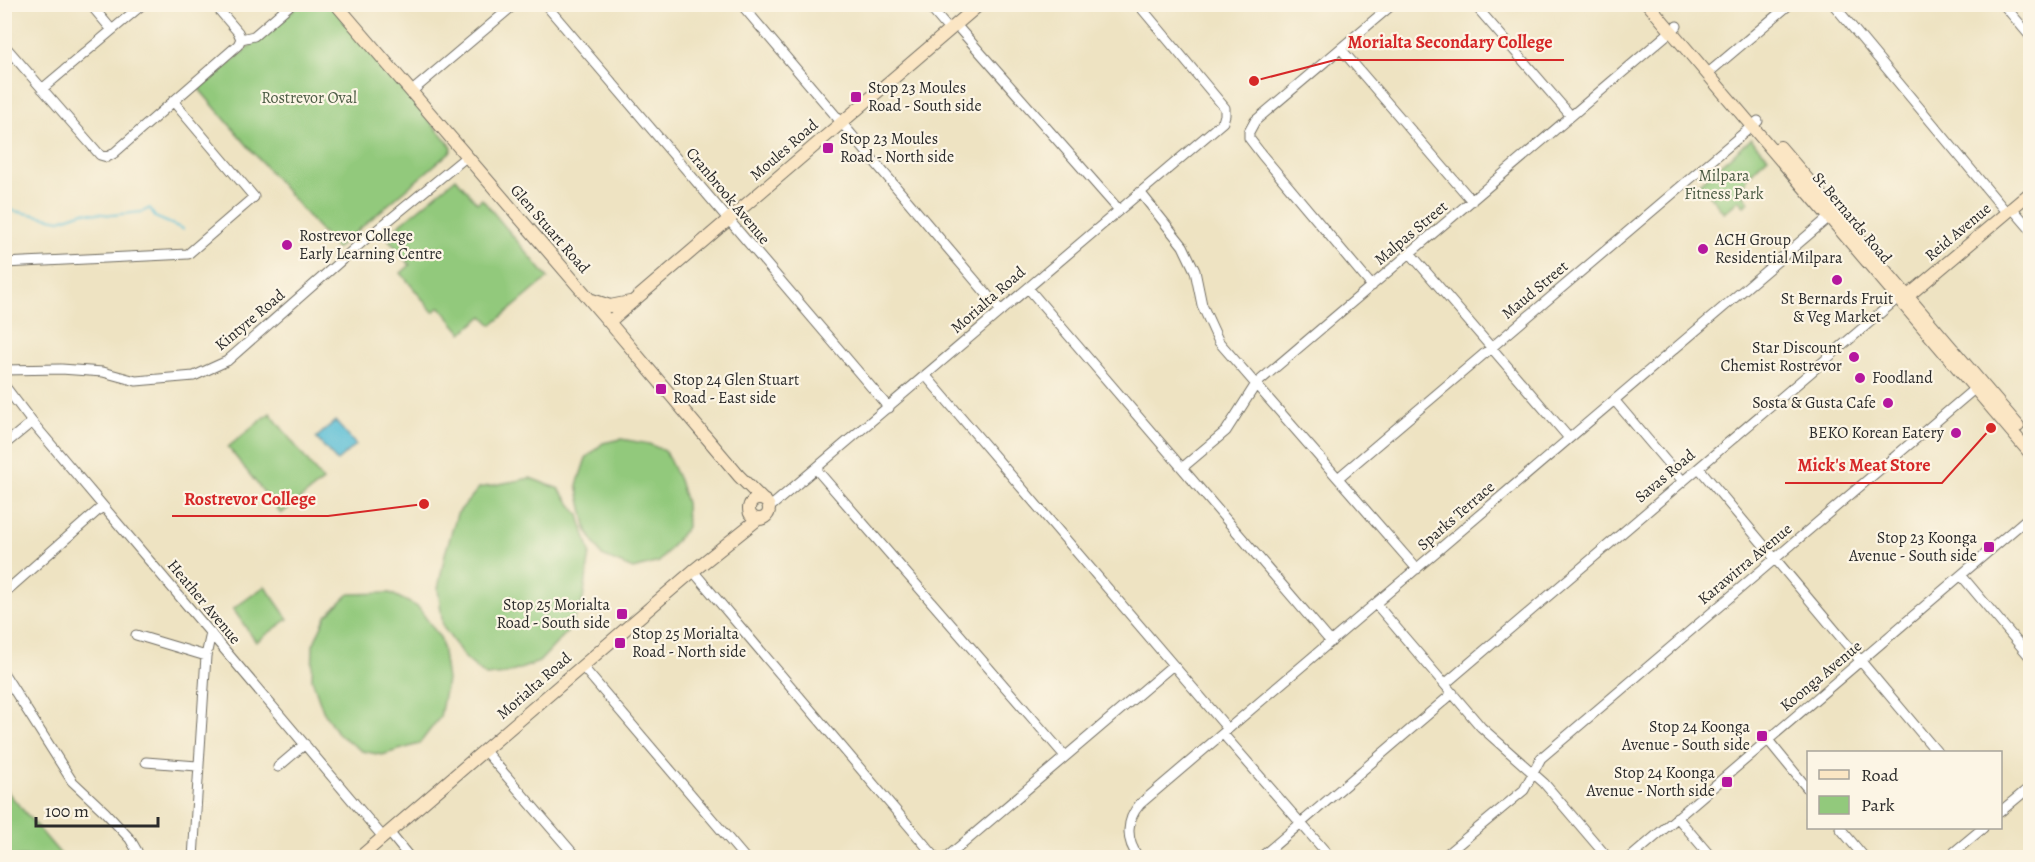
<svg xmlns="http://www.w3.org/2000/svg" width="2035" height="862" font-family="Alegreya,serif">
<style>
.green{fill:#92c97c;stroke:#5e7a54;stroke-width:1.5}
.water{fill:#58bed6;stroke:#427480;stroke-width:1.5}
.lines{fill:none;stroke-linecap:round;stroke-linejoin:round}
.stream{stroke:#58bed6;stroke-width:2}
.street-casing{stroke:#6f6b60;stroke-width:11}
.secondary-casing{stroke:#6f6b60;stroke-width:14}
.street{stroke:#fff;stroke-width:9}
.secondary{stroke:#fbe6c4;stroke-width:12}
.poi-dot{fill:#b5179e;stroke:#fcf5e5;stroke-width:2}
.labels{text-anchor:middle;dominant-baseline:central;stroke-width:4.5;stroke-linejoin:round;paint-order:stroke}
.poi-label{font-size:16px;fill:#2b2b2b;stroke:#fcf5e5;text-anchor:start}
.park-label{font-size:16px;fill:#4a5a43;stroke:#fcf5e5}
.street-label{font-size:16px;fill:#2b2b2b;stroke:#fcf5e5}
.leader{fill:none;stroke:#d62828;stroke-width:2}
.callout-dot{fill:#d62828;stroke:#fcf5e5;stroke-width:2}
.callout-label{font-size:18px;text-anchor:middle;font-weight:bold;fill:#d62828;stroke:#fcf5e5;stroke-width:4.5;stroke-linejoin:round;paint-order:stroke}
</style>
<rect width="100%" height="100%" fill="#fcf5e5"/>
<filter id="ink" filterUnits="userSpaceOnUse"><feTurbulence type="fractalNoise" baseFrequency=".0167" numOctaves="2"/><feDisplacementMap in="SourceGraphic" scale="12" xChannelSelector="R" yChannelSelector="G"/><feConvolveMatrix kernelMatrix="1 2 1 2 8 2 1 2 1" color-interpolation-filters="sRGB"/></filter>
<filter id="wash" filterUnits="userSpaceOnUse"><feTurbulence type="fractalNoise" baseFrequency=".008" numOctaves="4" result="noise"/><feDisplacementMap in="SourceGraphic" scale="24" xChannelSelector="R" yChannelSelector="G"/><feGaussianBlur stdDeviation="1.35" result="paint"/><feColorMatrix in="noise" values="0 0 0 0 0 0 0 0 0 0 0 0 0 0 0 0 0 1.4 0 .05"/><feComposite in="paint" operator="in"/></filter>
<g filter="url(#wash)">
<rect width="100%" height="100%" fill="#eee3c2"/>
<path class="green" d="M299,5H331L452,147L451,151L336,249L199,89Z
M1751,139L1768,157C1756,168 1745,176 1742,192L1749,202L1744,206L1739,200L1724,213L1699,183Z
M456,178L477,203L482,199L548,278L492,325L483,316L462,333L440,307L433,312L401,273L410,265L386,236Z
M270,413L323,481L281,514L228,447Z
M621,439L649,444L665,451L679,480L686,503L687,527L659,562L633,569L602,556L587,531L577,485L586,458L603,443Z
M530,478L559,489L579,515L590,553L583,600L568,631L539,662L506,674L486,676L466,659L443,627L438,589L445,554L457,514L479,488Z
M265,586L288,619L256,642L233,609Z
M390,593L418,607L441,639L447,680L440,717L419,744L382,755L362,751L337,733L323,711L312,679L313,645L326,616L349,594Z
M5,789L63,857H5Z"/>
<path class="water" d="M335,421L356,445L337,461L316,438Z"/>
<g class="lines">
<path class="stream" d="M4,209L60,220L83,212L112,215L142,212L150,208L155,217L183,229"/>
</g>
</g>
<g filter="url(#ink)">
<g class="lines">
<defs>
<path id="street" d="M90,4L112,30
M545,4L889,408
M741,4L1001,311
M927,4L950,31
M1474,4L1571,116
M1833,4L2007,213
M2003,4L2030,36
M956,25L1119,210
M241,39L254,36L291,4
M4,45L100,155L107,157L113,154L238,45L241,39L238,32L214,4
M1341,49L1472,201
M1707,74L1790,4
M42,89L143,4
M411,92L515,4
M1140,192L1183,246L1195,271L1202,305L1219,342L1417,569
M2012,208L2030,229
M1410,253L1569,438
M4,263L188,254L254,197L173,101
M1372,286L1262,155L1249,138V132L1255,121L1393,4
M1028,288L1331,642
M4,370L61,369L103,372L136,381L194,376L227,361L361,243L466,157
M926,376L1228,729
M4,385L32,422L383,837
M1615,401L1682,480
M4,445L32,422
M1182,468L1226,431L1256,384L1677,26
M1699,468L1937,752
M816,469L1065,756
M1338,478L1758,121
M769,508L1223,122L1225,115V108L1138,4
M693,571L936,858
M1961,575L2030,657
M4,593L103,506
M1376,604L1481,727L1544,783L1608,858
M136,635L206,656
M582,666L745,858
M4,674L72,781L105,812L130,839L137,851L138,858
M1445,684L1898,298L1903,297
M1223,734L1331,858
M1768,740L1808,789
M484,750L577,858
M146,762L197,766
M278,767L305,744
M2000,812L2030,787
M1677,817L1712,858
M1840,828L1865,858
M389,832L410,858
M193,858L206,656L211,633
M946,858L1173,665
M1139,858C1125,840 1126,820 1140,804L1834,213
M1260,858L1453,693
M1442,858L1524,790L1541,758L1979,385
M1630,858L2030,516
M1947,858L1983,828"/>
<path id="secondary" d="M336,4L609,322L739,476L762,499
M1648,4L2030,453
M1780,147L2018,426
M1908,296L2030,193
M592,300L610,306L630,302
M609,322L980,4
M749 509a10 10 0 1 1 20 0a10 10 0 1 1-20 0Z
M359,858L693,571L758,519"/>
</defs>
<use href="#street" class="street-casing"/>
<use href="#secondary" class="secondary-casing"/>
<use href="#street" class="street"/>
<use href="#secondary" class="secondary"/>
</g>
</g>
<g class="poi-dot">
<rect x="850" y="91" width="12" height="12" rx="3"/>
<rect x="822" y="142" width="12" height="12" rx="3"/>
<circle cx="287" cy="245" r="6"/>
<circle cx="1703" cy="249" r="6"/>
<circle cx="1837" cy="280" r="6"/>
<circle cx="1854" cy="357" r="6"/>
<circle cx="1860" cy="378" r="6"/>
<rect x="655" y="383" width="12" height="12" rx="3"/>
<circle cx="1888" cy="403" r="6"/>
<circle cx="1956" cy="433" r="6"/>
<rect x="1983" y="541" width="12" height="12" rx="3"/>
<rect x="616" y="608" width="12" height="12" rx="3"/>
<rect x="614" y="637" width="12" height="12" rx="3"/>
<rect x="1756" y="730" width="12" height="12" rx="3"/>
<rect x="1721" y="776" width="12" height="12" rx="3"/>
</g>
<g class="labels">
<g class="poi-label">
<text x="868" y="88">Stop 23 Moules<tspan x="868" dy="18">Road - South side</tspan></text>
<text x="840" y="139">Stop 23 Moules<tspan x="840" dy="18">Road - North side</tspan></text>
<text x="299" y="236">Rostrevor College<tspan x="299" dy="18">Early Learning Centre</tspan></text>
<text x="1715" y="240">ACH Group<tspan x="1715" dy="18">Residential Milpara</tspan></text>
<text x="1837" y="299" text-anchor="middle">St Bernards Fruit<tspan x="1837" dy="18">&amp; Veg Market</tspan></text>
<text x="1842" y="348" text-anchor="end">Star Discount<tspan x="1842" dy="18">Chemist Rostrevor</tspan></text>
<text x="1872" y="378">Foodland</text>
<text x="673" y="380">Stop 24 Glen Stuart<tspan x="673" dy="18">Road - East side</tspan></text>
<text x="1876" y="403" text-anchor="end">Sosta &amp; Gusta Cafe</text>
<text x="1944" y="433" text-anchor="end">BEKO Korean Eatery</text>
<text x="1977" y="538" text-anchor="end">Stop 23 Koonga<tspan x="1977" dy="18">Avenue - South side</tspan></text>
<text x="610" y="605" text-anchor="end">Stop 25 Morialta<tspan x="610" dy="18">Road - South side</tspan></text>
<text x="632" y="634">Stop 25 Morialta<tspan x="632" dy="18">Road - North side</tspan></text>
<text x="1750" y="727" text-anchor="end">Stop 24 Koonga<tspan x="1750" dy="18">Avenue - South side</tspan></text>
<text x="1715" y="773" text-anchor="end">Stop 24 Koonga<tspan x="1715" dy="18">Avenue - North side</tspan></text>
</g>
<g class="park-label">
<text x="309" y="98">Rostrevor Oval</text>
<text x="1724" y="176">Milpara<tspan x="1724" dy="18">Fitness Park</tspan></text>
</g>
<g class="street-label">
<text transform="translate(784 150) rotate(-41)">Moules Road</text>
<text transform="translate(728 196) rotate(50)">Cranbrook Avenue</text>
<text transform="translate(1852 218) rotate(50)">St Bernards Road</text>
<text transform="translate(550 229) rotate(49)">Glen Stuart Road</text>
<text transform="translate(1958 232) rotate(-40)">Reid Avenue</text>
<text transform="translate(1411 233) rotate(-40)">Malpas Street</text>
<text transform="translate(1535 290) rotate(-40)">Maud Street</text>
<text transform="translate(988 300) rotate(-41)">Morialta Road</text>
<text transform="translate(250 320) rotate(-40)">Kintyre Road</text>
<text transform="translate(1665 476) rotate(-40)">Savas Road</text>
<text transform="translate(1456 516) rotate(-41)">Sparks Terrace</text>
<text transform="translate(1745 564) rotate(-40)">Karawirra Avenue</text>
<text transform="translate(204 602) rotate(50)">Heather Avenue</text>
<text transform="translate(1821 676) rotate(-40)">Koonga Avenue</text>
<text transform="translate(534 686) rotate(-41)">Morialta Road</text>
</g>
</g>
<path class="leader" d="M1254 81L1335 60H1564M1991 428L1942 483H1785M424 504L328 516H172"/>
<g class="callout-dot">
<circle cx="1254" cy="81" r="6"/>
<circle cx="1991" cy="428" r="6"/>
<circle cx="424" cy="504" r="6"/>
</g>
<g class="callout-label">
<text x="1450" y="48">Morialta Secondary College</text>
<text x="1864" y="471">Mick's Meat Store</text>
<text x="250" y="505">Rostrevor College</text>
</g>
<rect width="2035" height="862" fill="none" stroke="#fcf5e5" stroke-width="24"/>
<rect x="1807" y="751" width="195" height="78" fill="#fcf5e5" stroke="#a8a49b" stroke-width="1.5"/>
<rect x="1819" y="770" width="30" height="9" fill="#fbe6c4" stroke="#a8a49b" stroke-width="1.5"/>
<text x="1861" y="781" font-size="18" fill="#2b2b2b">Road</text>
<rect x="1819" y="796" width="30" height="18" fill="#92c97c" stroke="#a8a49b" stroke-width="1.5"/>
<text x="1861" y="811" font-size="18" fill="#2b2b2b">Park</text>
<path d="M36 817v9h122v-9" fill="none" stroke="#2b2b2b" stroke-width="3"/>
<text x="45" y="817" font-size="18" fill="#2b2b2b" stroke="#fcf5e5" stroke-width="4.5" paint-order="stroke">100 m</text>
</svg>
